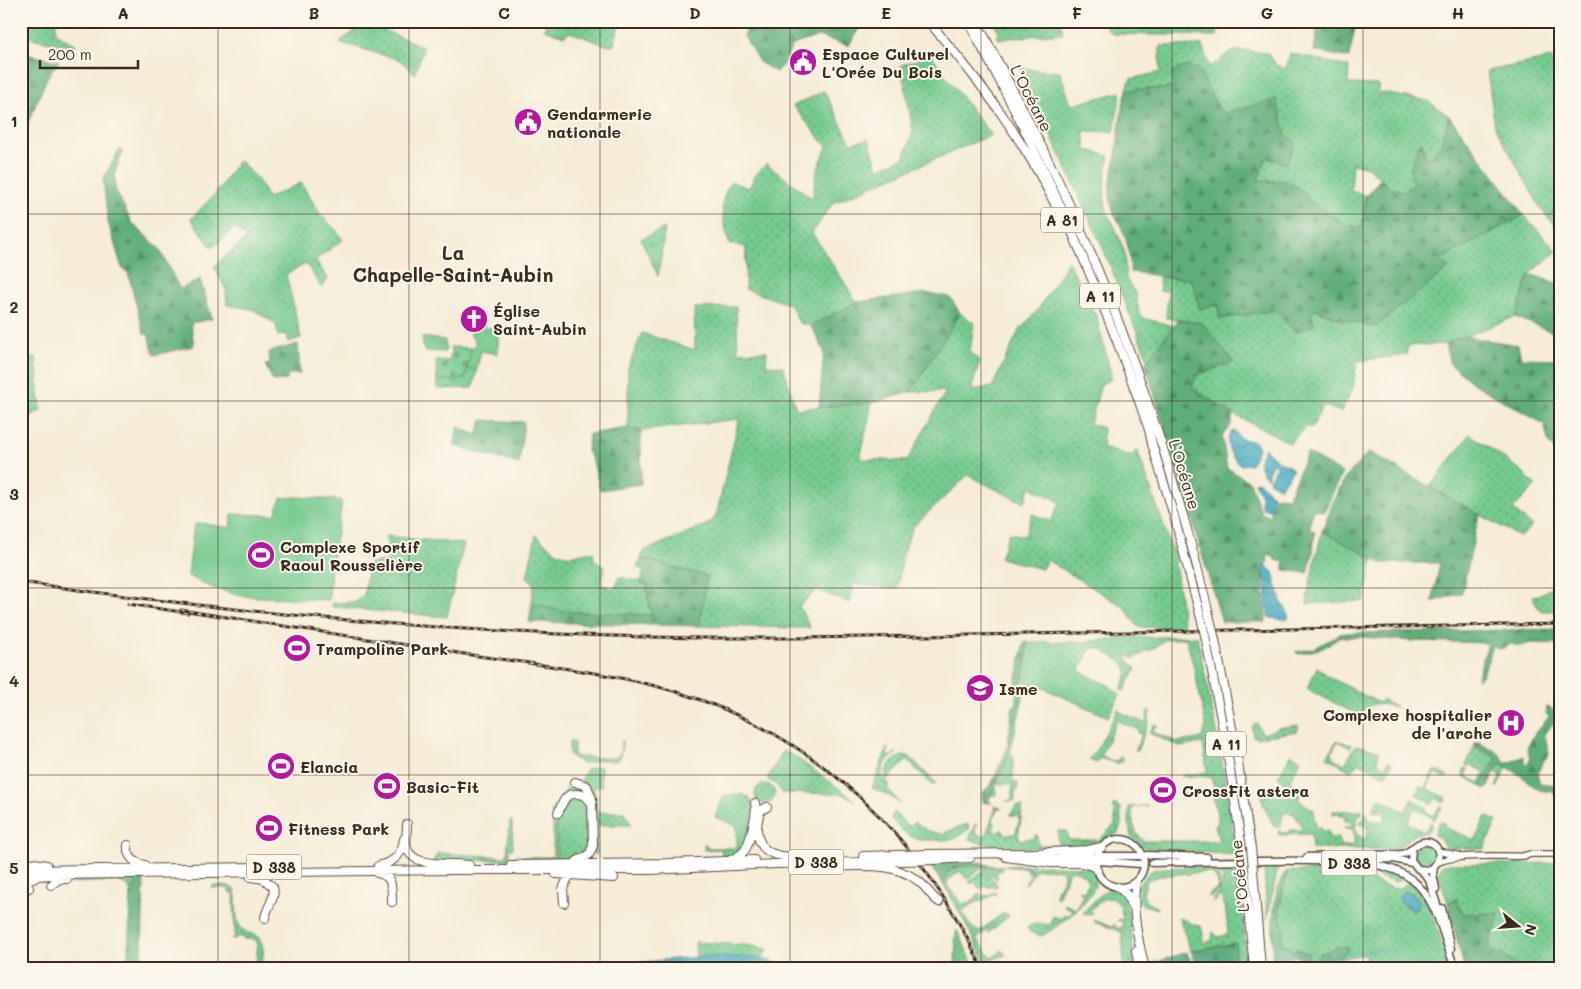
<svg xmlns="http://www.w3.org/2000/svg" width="1581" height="989" font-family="Mali,sans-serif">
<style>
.grass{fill:url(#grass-dots);stroke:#587a56}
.forest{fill:url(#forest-firs);stroke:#4d6c4c}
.cemetery{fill:url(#cemetery-stones);stroke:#587a56}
.park{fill:url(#park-tufts);stroke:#587a56}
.pitch{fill:#74ca8e;stroke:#587a56}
.water{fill:url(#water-waves);stroke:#3e696f}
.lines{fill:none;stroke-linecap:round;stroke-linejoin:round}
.stream{stroke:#40a8c0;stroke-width:1}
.secondary-casing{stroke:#57473a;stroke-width:8}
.primary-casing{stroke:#57473a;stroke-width:9}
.highway-casing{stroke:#57473a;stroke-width:10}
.secondary{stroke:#fff;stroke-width:5.5}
.primary{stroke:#fff;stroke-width:6}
.highway{stroke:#fff;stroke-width:8}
.rail-casing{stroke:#3b2a1e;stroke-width:3}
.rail{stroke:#fbf7ec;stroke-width:1;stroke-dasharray:4;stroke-linecap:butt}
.highway-bridge-casing{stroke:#57473a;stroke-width:10;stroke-linecap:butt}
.highway-bridge{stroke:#fff;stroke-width:8}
.grid{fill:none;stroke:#3b2a1e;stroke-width:1;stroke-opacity:0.55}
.labels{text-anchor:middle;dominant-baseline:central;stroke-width:4;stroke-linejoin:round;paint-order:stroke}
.shield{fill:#fbf7ec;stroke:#75685c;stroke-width:1}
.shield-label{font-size:15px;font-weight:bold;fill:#3b2a1e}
.poi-label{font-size:16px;font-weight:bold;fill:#3b2a1e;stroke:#fbf7ec;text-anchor:start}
.street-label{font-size:16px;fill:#3b2a1e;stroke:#fbf7ec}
.quarter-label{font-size:19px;font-weight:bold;fill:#3b2a1e;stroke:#fbf7ec}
.neatline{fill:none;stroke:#3b2a1e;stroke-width:2}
.grid-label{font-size:16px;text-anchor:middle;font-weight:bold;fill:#3b2a1e}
</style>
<defs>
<pattern id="grass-dots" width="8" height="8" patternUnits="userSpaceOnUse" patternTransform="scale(1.25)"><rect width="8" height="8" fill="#74ca8e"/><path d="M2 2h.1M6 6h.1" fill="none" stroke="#60a473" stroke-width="1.8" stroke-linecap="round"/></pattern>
<pattern id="forest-firs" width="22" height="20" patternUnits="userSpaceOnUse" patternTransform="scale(1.25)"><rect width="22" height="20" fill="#5fae79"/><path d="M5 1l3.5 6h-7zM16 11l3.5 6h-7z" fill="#508e63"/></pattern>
<pattern id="cemetery-stones" width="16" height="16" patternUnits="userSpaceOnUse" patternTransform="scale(1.25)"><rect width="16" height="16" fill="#74ca8e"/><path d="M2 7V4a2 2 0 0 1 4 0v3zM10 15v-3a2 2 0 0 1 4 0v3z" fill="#60a473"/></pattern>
<pattern id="park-tufts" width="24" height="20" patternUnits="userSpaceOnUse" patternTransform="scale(1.25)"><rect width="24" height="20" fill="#74ca8e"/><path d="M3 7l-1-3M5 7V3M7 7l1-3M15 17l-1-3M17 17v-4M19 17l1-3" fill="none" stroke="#60a473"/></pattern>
<pattern id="water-waves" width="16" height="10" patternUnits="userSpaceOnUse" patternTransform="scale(1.25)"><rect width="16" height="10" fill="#40a8c0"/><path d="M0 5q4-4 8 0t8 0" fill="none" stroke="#37899b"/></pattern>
</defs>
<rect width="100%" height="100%" fill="#fbf7ec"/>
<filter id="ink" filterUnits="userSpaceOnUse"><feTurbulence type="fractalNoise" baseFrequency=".02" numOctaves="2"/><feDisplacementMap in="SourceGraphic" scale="10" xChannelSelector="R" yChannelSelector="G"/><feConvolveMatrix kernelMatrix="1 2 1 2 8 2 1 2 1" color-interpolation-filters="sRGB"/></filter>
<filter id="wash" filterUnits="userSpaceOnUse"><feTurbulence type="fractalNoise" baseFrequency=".0096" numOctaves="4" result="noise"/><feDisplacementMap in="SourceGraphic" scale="20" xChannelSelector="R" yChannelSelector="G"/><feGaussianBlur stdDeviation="1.12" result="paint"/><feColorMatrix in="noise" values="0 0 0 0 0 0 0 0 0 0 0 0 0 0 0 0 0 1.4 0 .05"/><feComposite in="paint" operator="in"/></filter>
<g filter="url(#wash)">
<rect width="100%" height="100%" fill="#f6ecd7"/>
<path class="grass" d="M21,21H56V33L77,46L75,47L21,36Z
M547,21H620L614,45H605L570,32L564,36L544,29Z
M992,21H1060L1063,33L999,39L997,36L999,32Z
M1105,21H1220L1217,36L1114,34C1107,31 1106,29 1105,21Z
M367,23L424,47L415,74L400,60L339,42Z
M1202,45L1209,66L1218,63C1231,45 1246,51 1266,53L1270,55L1276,65L1286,69L1290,53L1349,67L1348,84L1378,85V92L1428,101L1449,116L1441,145L1430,158L1425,156L1422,143L1413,185L1405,191L1392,189L1368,167L1353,163L1351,190L1366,196L1362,228L1345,224L1309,201L1304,191L1257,180L1266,158L1235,111L1225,113L1219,109L1200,72L1174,88L1127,90L1130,79L1160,72V46Z
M932,55L941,70L991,135L833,203L812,233L857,302L811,326L799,323L791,305L745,289L746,247L729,244C724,221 716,204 731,182L749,188L756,174L766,164L812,198L817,171L827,147L793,106L824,91L851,143L869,139L878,169L904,158L913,131L901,65Z
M1551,58L1557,76H1560V232L1541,209L1495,127L1487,71Z
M1020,68L1060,72L1071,105L1121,92L1114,132L1084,131L1086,150L1110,156L1106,171L1104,193L1107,213L1115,227L1125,253L1126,278L1136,295L1139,313L1141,316L1146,319L1174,326L1148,360L1103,248Z
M239,160L258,180L268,198L301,183L321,215L336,230L343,240L315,260L328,279L322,288L306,264L286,274L301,338L289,342L286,334L278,336L276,324L252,309L227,305L226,290L214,266L247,238L235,228L212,248L191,219L216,193Z
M1524,215L1557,251L1530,274L1515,317L1445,344L1407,346V355L1357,361L1353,388L1341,412L1323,405L1312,428L1306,426L1290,443L1233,414L1192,388L1196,375L1234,362L1202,323L1166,318L1168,291H1160L1159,277L1192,280L1200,309L1218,305L1220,319L1275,310L1311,314L1315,309L1342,320L1449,268L1441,259Z
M1068,261L1097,318L1112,379L1101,384L1090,424L1103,428L1102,448L1132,456L1137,449L1174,555L1184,628L1138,627L1124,607L1047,560L1042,569L1000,558L1009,533L1025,536L1032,514L1051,521L1060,502L1030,487L1025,502L1013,498L968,475L913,527L904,550L897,589L854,584L850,603L817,590L799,606L810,628L699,626L707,576L641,558L644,551L710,523L716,516L739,419L641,431L628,428V368L642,333L695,350L694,308L736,307L738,352L767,351L766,365L783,366L796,409L872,403L860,459L907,461L946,391L911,392L960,313L974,323L970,353L980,361L971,390L992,387L1019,331L1038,310Z
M36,357L41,411L21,420V360Z
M1470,434L1519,469L1536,486L1513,509L1532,526L1520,537L1430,487Z
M1322,531L1373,558L1364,601L1307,604C1309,579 1317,555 1322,531Z
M536,535C547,544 559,558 574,555C581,554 586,551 593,552L594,560L605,567L601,585L615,589L619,577L646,583L651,615L561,611L532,603L534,583L527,577Z
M386,536L464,544L447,617L332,607V603L356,602L364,595L368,564L389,560Z
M1555,584L1560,588V611H1540L1532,596L1540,595Z
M1197,636L1218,737L1237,855L1145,848L1131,837L1129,825V807L1148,806L1132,807C1132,820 1133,833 1144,841H1219L1215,825L1218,823V819L1213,796L1215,791L1211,777L1181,776L1207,772L1203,743L1180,747L1149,733L1153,725L1156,724L1158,726H1155L1153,732L1178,742L1198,739L1202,737L1206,726L1194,668L1186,638L1164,640L1156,647L1134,658L1124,655L1136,669L1124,691L1121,690L1128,673L1124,667L1125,664L1099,648L1090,649L1079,671L1110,686L1120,695L1108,717L1041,687L1022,682L1029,642H1087L1117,638Z
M1317,667L1331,678L1379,703L1382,699L1396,707C1384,705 1370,700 1363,712L1370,716L1368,720L1307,689Z
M1119,708L1118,711L1145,723L1148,715L1146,714L1148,711H1150L1149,722L1137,751L1135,750L1142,735L1138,733L1139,730L1117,721L1101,755L1112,761L1118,760L1120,757L1124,759L1121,763L1118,761V764L1100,758L1097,763L1089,760L1100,744Z
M1257,723L1263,734L1278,728L1298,725V731L1256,738L1253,736L1252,728L1254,724Z
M571,741L574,743V755L576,757L617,758L618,755H620L622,741L620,758L617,761L600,760L583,764L569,755V743Z
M1338,741L1352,744L1350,748L1338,741L1331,753L1334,755L1333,758L1345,764L1356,745L1379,751L1377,762L1385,767L1388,761L1392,764L1385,776L1358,762L1352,772L1327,757L1335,743Z
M1475,745L1499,757L1507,767L1497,788L1496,787L1501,775L1493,771L1485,788L1463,776L1464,768L1468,769L1466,776L1480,783L1485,772L1471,765L1469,767L1466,765Z
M887,748L888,750L887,756H893L895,752L896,754C870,769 886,789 901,804L890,796L872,788Z
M784,750L801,761L855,800L842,794L782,793L776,784L767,779Z
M1010,754L1013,755V783H1018L1017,790L1015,791V801H1006L1012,800V784H996V795H990L987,801L992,803H987Z
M1291,754L1301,760L1290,780L1296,787L1303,789L1298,800L1314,810V818L1316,823L1315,825L1318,829L1321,827V831H1328L1329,838L1339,837L1340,846L1354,845V830L1344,827H1351V821H1345V816H1340V814H1333V811H1362V815H1360L1355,821L1357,822L1355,827L1358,833L1357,835L1365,839L1368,833L1367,827L1359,823L1365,817L1366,812L1370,821H1385V812L1372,811L1379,798L1405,812L1412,799L1427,808L1425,811L1434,816L1440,806L1442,807L1434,820H1432L1433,818L1414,808L1408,823L1424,832L1431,822L1432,826L1427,832L1416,834L1396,849H1312L1311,834L1281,835L1278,834L1279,830L1282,833H1290V830H1302L1301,825L1294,814C1279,809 1284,820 1280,827H1274L1263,804L1261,791L1274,792L1285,797L1290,790L1278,777Z
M903,756H909L936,783L933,786L907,760L886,781L890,784L888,787C881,773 889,760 903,756Z
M594,767H601L600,783H602V786L593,787L596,797V812H624L632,825H596L597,854L595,855L593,853L594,799L581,781L586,770Z
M1434,770L1448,776L1444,778L1435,773L1427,788L1446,798L1444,802L1435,798L1432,804L1415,794L1420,786L1424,789Z
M575,782L588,788L593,846L579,861L558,859C558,835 550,797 575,782Z
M755 794a10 10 0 1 1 20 0a10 10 0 1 1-20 0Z
M741,794L749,797L753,805L754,811C748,832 748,856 721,857L722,849L704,850V844H706L707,848H737V826L715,817L724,795Z
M556,804V859L433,861L438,853L505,857L507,853L510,821H512L513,848L509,851V856L513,858L519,855V857H551L553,854V812H551Z
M1113,805H1117L1121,808V824L1118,833L1095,847L1025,848L1006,845L981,843L969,839L976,823L975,834L985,837L996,808H994V806L1000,807L1001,809L997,808L992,823L995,824L993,831L999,833L1001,829L1006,834H1015L1020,819L1018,818L1019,815H1016L1015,816L1010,815L1016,806H1023L1018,837L1020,838V840L1035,838V835H1037L1038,845H1058V831H1067L1068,840H1099L1115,824V810H1113Z
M894,812L908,826H910L914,822C925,830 932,833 945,834L946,832L967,824L970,828L963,834L952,840H918L905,833L891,819Z
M1486,816L1497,821L1484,849L1446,848L1439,838L1434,835L1440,821L1445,824L1444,827L1475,840Z
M1413 856a12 12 0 1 1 24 0a12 12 0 1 1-24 0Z
M1292,862C1324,864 1375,861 1404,877L1398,882C1384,881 1374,872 1361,868C1341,863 1318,866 1298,866Z
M1239,863L1247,968H1244L1243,958L1239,956L1237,968H1228L1231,967L1235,956L1236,943L1191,951L1179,919V917C1187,920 1192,926 1201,926L1205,943L1212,940L1213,932L1218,937L1226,935L1228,932L1225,905H1223L1222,896L1218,897L1214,903L1213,898L1221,889L1223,878L1218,870L1210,864Z
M1560,863V968H1518L1519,965L1489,947L1463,914L1456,899L1448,903L1438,872L1443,865L1449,864Z
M1027,865L1088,867C1092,871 1096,874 1096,880C1097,897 1055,930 1041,936L1030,932L1027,928L1028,926L1041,923L1047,925L1050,924L1053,916L1061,919L1064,914L1068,916L1072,909L1064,906L1065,904L1076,909L1083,894L1080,892V890L1083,891L1086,889L1088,881C1084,875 1077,868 1069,871L1058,898L1055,896L1057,888L1058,892L1064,876L1062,870L1036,869L1026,884H1025L1033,869L1027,868Z
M960,866L1002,867V871H997V880L987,870L981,869L967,879L960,871L947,881L949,883L947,885L962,904L969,903L980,894L981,896L991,895L992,893H997C989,899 965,904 962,913C967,920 971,930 980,931L1002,914H1008L1009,916L988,933L986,931L977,939L992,958L1002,950L1006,955L987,961L984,960L945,884L946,874L952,869Z
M1162,868C1179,868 1227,860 1219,889L1211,897L1208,896L1209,894L1217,889L1218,881L1211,872L1191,873L1188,876L1187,873L1156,877L1147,881L1143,893L1146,902L1159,909L1142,905L1139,902L1138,885C1147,875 1147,870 1162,868Z
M1264,868L1278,869L1267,919Z
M984,871L988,873L997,884V887H988V885L980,889L974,882L971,884L969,881Z
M1287,871C1308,872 1331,868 1353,872C1367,875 1378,885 1392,888C1400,889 1405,886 1409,880C1434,900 1440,939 1449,968H1368L1366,954L1332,960V968H1322V962L1324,958L1343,955L1332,949L1328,952H1324C1315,958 1317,958 1316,968H1311L1300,950H1292L1281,945L1279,911Z
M136,878V886L131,889L130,891L127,885L118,881L54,884L59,881Z
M213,886H229L235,890C239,911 230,931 256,935C265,943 266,959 258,968H247L255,964L257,958V942L254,939H244V937H236L234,940L232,938L235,937L234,893L229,892V888H212Z
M1109,889C1114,890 1120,891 1123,895C1130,904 1133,954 1135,968L1130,960L1131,968H1124L1122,932L1094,922L1095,920L1111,927L1115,924L1114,926L1120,929L1123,923L1120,920L1117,921L1120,919L1121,920L1123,918L1121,909L1119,908L1121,906L1112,898L1103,899L1090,910L1092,913L1087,915L1083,912L1102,893Z
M957,930L975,968H959L955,961L956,947L955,938Z
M695,942L746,945L768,949L763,958L707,956L696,957Z"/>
<path class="forest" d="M752,21H863L849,46L818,36L793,45L782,66L776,72L759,62L744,36L746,27Z
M1318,21H1352L1356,23L1349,58L1314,51Z
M21,53L59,61L47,78L21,139Z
M1189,65L1200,72L1219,109L1225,113L1276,99L1286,135L1296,142L1286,164L1266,158L1258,180L1286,181L1304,191L1309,201L1345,224L1362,228L1366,196L1380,179L1392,189L1405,191L1413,185C1407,168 1413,159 1420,143H1422L1425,156L1430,157L1441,145L1449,116L1524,215L1441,259L1449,268L1375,327L1342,320L1316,309L1311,314L1315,325L1295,332L1275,310L1220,319L1218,305L1200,309L1192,280L1130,272C1131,255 1127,240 1120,224C1117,218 1113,214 1112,207C1106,187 1114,173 1116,154C1119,132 1120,111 1127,90L1174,88L1172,72Z
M120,148L123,153L119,161L115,173V189L132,223L159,248L180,289L200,279L212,319L191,323L194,346L154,355L148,334H144L128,273L122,268L108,222L103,179Z
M1530,274L1560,284V335L1515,317Z
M925,293L950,297L960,313L911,392L872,403L819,407L824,351L811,326L857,302Z
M1178,320L1202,323L1234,362L1196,375L1192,388L1233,414L1231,425L1222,436L1227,468L1250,482L1261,513L1270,516L1276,496L1288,497L1307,453L1342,473L1324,512L1315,509L1311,518L1310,529L1315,531L1313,553L1308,573L1284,570V562L1275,560L1272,555H1267L1268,564H1266L1263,567L1266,622H1222L1145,363Z
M1462,336L1518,345L1521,358L1560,359V456L1549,444L1544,424L1474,384L1450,364L1445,344Z
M298,344L300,374H288L287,380L273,381L265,365L270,364L269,352Z
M482,420L524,422L519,464L454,446L458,427L477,435Z
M628,428L641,431V484L600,490L593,462L587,451L589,434Z
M1369,452L1479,515L1462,593L1432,602L1440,563H1381L1322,531L1336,495L1345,478Z
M641,558L707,576L699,626L529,622L532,603L561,611L651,615L646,583H640L644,570L637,568Z
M1560,629V644L1531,643L1521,646L1510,644L1504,648L1498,649L1493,646L1483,675L1477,679L1488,643L1413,641L1361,637H1340L1323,648L1299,654L1295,652L1315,648L1340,634L1346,633Z
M1029,642L1022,682L1023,697L1010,754L987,803L983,802L982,793L991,785L1007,749L1013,706L1016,705L1018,688L1015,687L1024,643Z
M1547,707H1549L1559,716L1545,734L1549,754C1542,763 1535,771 1540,783L1557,785L1556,794H1555L1552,790C1539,795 1531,783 1521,776C1515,771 1507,767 1500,764L1498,765L1488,787L1485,789L1482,787V783L1496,760L1495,757L1476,747L1474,746L1476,742H1479C1490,751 1497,747 1505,762L1508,763L1524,756L1525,763L1528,765L1530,759L1527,747L1535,733L1549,717L1546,714Z
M982,862L984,864L995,866L1027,865V868L1033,869L1029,873L1027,872V868C1006,867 980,864 960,866C954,867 950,870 946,874L945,884L953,900L932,868L934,863Z
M1287,871L1279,911L1284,931L1281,945L1287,944L1292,950H1300L1308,953V961L1311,968H1303L1299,957L1291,956L1292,962L1291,968H1285V964L1277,963V968H1273C1272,947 1270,885 1287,871Z
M144,877L142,959L146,968H116L125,961L128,955L131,889L136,886V878Z
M1456,899L1463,914L1500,913L1489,947L1519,965L1518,968H1464L1448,903Z
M1236,943L1235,956L1231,967H1198L1191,951Z
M1337,946L1347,947L1348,951L1343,955L1324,958L1322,962V968H1316V959L1319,954L1324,952H1328Z
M1187,952L1192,968H1152L1153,963Z"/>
<path class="cemetery" d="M451,347L472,348L465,379L437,380L436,361H450Z"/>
<path class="park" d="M665,228L658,276L641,239Z
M477,316H482L486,328L498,326V354L481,351L473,388L438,389L437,380L465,379L471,350L476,343L470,334L469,325H475Z
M422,337L445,340L446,350L444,352L424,351Z"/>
<path class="pitch" d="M297,497L339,500L342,502L331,566L329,600L241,596L213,588L188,576L194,525L200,523L230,528L232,514L275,515L281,498Z"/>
<path class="water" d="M1234,430L1240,438L1256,442L1259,447L1251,464L1241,465C1230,457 1224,444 1231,431Z
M1265,448L1277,460L1291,467L1293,470L1280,488L1270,482L1269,480L1276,466L1274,463L1272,464L1268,473V478C1257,470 1258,459 1265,448Z
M1258,481L1274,496L1271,510H1267L1261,507V496L1254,482Z
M1266,565L1273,572L1281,601L1287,610L1289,618L1287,620L1271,618L1268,616C1267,607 1266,600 1267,591C1267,583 1262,576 1264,567Z
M1403,891C1413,892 1421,897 1418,908L1413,911C1406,908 1402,905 1399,897Z
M707,956C735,957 763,955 790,968H608L630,963Z"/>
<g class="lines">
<path class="stream" d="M1274,952L1304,955L1307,968
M1155,967C1169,962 1184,955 1199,959L1242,951
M1319,968L1318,960L1321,956L1381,949H1390L1420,968"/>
</g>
</g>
<g filter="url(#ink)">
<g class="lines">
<defs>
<path id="secondary" d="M1438,851L1460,856
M1437,863C1454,853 1502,857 1523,856L1531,854H1560"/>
<path id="primary" d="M1096 863a24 24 0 1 1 48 0a24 24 0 1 1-48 0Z
M1062,854L1092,856
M1147,855L1207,857
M1100,856H1140
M1307,857L1402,854C1411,852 1415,843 1423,842C1441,840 1444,862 1429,870L1418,869L1411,860L1412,850
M1037,858L1091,860
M1357,860L1394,859L1412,863
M1099,861L1141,864
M1152,863C1207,862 1261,860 1316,861C1338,862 1363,861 1385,867C1397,870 1409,876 1418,885C1439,907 1444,940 1455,968
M1434,867L1433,874L1436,889
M1421,870L1429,880L1440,914
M1442,908L1451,949"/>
<path id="highway" d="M928,21C980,81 1028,144 1061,217
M968,21C1040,153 1101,288 1149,430L1152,444L1174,516L1202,622
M976,21C1007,78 1037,135 1064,193C1128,331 1176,475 1211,623
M1206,640L1227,750L1242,849
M1215,640L1235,743L1251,848
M575,782L587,786L592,799L593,846L589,855L577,861
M767,807L761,810C754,827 755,850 777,855C788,858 801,854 812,857
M558,813C564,800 565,791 583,795L592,803
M407,824C407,832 405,841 407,848C413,869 452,862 469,865
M128,845C127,856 133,863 145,865
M930,854L1033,853L1088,850L1102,847
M863,856L899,855
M1006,857L1051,863H1082L1092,866L1097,870
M732,859C737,857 741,855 745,850C750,842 758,811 755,803
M934,860L970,858
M21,861L47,865
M511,865L669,863L754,860
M378,866C394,862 402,856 404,839
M826,866C857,868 890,860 917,880C926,886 930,896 939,902
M1244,869L1254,968
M1253,869L1261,968
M21,870L267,867
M377,873C393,875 392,888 392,902
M556,874L614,878
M21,877L53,875L451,870H651L776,864L903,861
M251,877L264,879L273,887C276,899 267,906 265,918
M1136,882C1131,910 1138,940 1145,968
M21,883L35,878
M51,885L59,879H67
M1118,887L1127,895L1131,905
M21,891L29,888
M564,903L563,889L568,878
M1136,951L1139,968"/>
</defs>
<use href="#secondary" class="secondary-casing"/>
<use href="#primary" class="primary-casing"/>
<use href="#highway" class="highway-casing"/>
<use href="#secondary" class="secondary"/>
<use href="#primary" class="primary"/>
<use href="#highway" class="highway"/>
<defs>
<path id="rail" d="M21,582C208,609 396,628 584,635C731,641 878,637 1025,634C1204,631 1382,628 1560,624
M128,604L188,613
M181,610C277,625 374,640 471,655C540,665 610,672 677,692C817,735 922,837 982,968"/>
</defs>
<use href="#rail" class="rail-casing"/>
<use href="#rail" class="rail"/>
<defs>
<path id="highway-bridge" d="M1202,622L1206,640
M1211,623L1215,640
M1251,848L1253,869
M1242,849L1244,869
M899,855L930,854
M903,861L934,860"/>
</defs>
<use href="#highway-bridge" class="highway-bridge-casing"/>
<use href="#highway-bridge" class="highway-bridge"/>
</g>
</g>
<path class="grid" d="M218,21V968M409,21V968M600,21V968M790,21V968M981,21V968M1172,21V968M1363,21V968M21,214H1560M21,401H1560M21,588H1560M21,775H1560"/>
<defs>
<symbol id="civic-disc" viewBox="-11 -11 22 22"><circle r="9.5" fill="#b5179e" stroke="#fbf7ec"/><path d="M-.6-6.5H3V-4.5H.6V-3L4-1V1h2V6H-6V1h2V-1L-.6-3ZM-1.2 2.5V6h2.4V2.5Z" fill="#fff"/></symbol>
<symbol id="church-disc" viewBox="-11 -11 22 22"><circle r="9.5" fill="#b5179e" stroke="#fbf7ec"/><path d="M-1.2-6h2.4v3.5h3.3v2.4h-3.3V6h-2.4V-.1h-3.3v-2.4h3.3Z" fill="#fff"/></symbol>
<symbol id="stadium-disc" viewBox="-11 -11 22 22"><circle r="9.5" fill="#b5179e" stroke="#fbf7ec"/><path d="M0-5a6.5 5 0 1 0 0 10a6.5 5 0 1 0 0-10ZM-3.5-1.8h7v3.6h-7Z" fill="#fff"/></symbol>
<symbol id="university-disc" viewBox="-11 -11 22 22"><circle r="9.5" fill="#b5179e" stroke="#fbf7ec"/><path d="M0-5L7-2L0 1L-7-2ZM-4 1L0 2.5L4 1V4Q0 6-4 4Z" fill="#fff"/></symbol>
<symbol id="hospital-disc" viewBox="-11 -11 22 22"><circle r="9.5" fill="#b5179e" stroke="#fbf7ec"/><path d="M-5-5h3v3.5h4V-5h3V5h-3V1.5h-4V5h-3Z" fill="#fff"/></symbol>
</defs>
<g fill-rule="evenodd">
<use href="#civic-disc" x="787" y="46" width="32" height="32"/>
<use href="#civic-disc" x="512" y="106" width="32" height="32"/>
<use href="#church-disc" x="458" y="303" width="32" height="32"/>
<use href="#stadium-disc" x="245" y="539" width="32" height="32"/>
<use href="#stadium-disc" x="281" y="632" width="32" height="32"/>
<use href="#university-disc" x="964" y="672" width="32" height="32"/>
<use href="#hospital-disc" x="1495" y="707" width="32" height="32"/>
<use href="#stadium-disc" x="265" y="750" width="32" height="32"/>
<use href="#stadium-disc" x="371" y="770" width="32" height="32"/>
<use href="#stadium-disc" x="1147" y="774" width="32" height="32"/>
<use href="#stadium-disc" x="253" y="812" width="32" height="32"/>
</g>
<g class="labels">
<g class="shield">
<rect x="1041" y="207.5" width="42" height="25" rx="4"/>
<rect x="1080" y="283.5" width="40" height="25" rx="4"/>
<rect x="1206" y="731.5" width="40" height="25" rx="4"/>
<rect x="788.5" y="849.5" width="55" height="25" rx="4"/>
<rect x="1321.5" y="850.5" width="55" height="25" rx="4"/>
<rect x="246.5" y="854.5" width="55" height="25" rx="4"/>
</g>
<g class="shield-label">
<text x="1062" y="220">A 81</text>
<text x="1100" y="296">A 11</text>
<text x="1226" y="744">A 11</text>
<text x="816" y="862">D 338</text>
<text x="1349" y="863">D 338</text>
<text x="274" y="867">D 338</text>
</g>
<g class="poi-label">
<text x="822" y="53">Espace Culturel<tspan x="822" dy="18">L'Orée Du Bois</tspan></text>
<text x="547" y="113">Gendarmerie<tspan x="547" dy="18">nationale</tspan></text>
<text x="493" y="310">Église<tspan x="493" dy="18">Saint-Aubin</tspan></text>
<text x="280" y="546">Complexe Sportif<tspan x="280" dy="18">Raoul Rousselière</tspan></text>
<text x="316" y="648">Trampoline Park</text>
<text x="999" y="688">Isme</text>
<text x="1492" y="714" text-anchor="end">Complexe hospitalier<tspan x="1492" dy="18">de l'arche</tspan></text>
<text x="300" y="766">Elancia</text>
<text x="406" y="786">Basic-Fit</text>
<text x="1182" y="790">CrossFit astera</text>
<text x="288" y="828">Fitness Park</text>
</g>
<g class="street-label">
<text transform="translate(1032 98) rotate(63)">L’Océane</text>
<text transform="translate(1185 474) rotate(73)">L’Océane</text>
<text transform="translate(1239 876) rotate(-96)">L’Océane</text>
</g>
<g class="quarter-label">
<text x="453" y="252">La<tspan x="453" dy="22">Chapelle-Saint-Aubin</tspan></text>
</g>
</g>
<rect width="1581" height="989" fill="none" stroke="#fbf7ec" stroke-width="55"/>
<g transform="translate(1518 926) rotate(107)" stroke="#fbf7ec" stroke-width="4" paint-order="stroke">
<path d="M0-4L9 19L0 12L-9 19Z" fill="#3b2a1e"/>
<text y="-8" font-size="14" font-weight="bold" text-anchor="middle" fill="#3b2a1e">N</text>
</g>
<path d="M40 60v8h98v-8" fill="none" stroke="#3b2a1e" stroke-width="2.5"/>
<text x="48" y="60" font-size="15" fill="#3b2a1e" stroke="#fbf7ec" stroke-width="4" paint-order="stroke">200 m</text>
<rect x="28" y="28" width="1526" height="934" class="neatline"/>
<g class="grid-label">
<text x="123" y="19">A</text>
<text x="314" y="19">B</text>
<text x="504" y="19">C</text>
<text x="695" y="19">D</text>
<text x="886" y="19">E</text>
<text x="1077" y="19">F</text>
<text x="1267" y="19">G</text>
<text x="1458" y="19">H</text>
<text x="14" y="127">1</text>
<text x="14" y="313">2</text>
<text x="14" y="500">3</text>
<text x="14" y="687">4</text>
<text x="14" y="874">5</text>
</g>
</svg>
